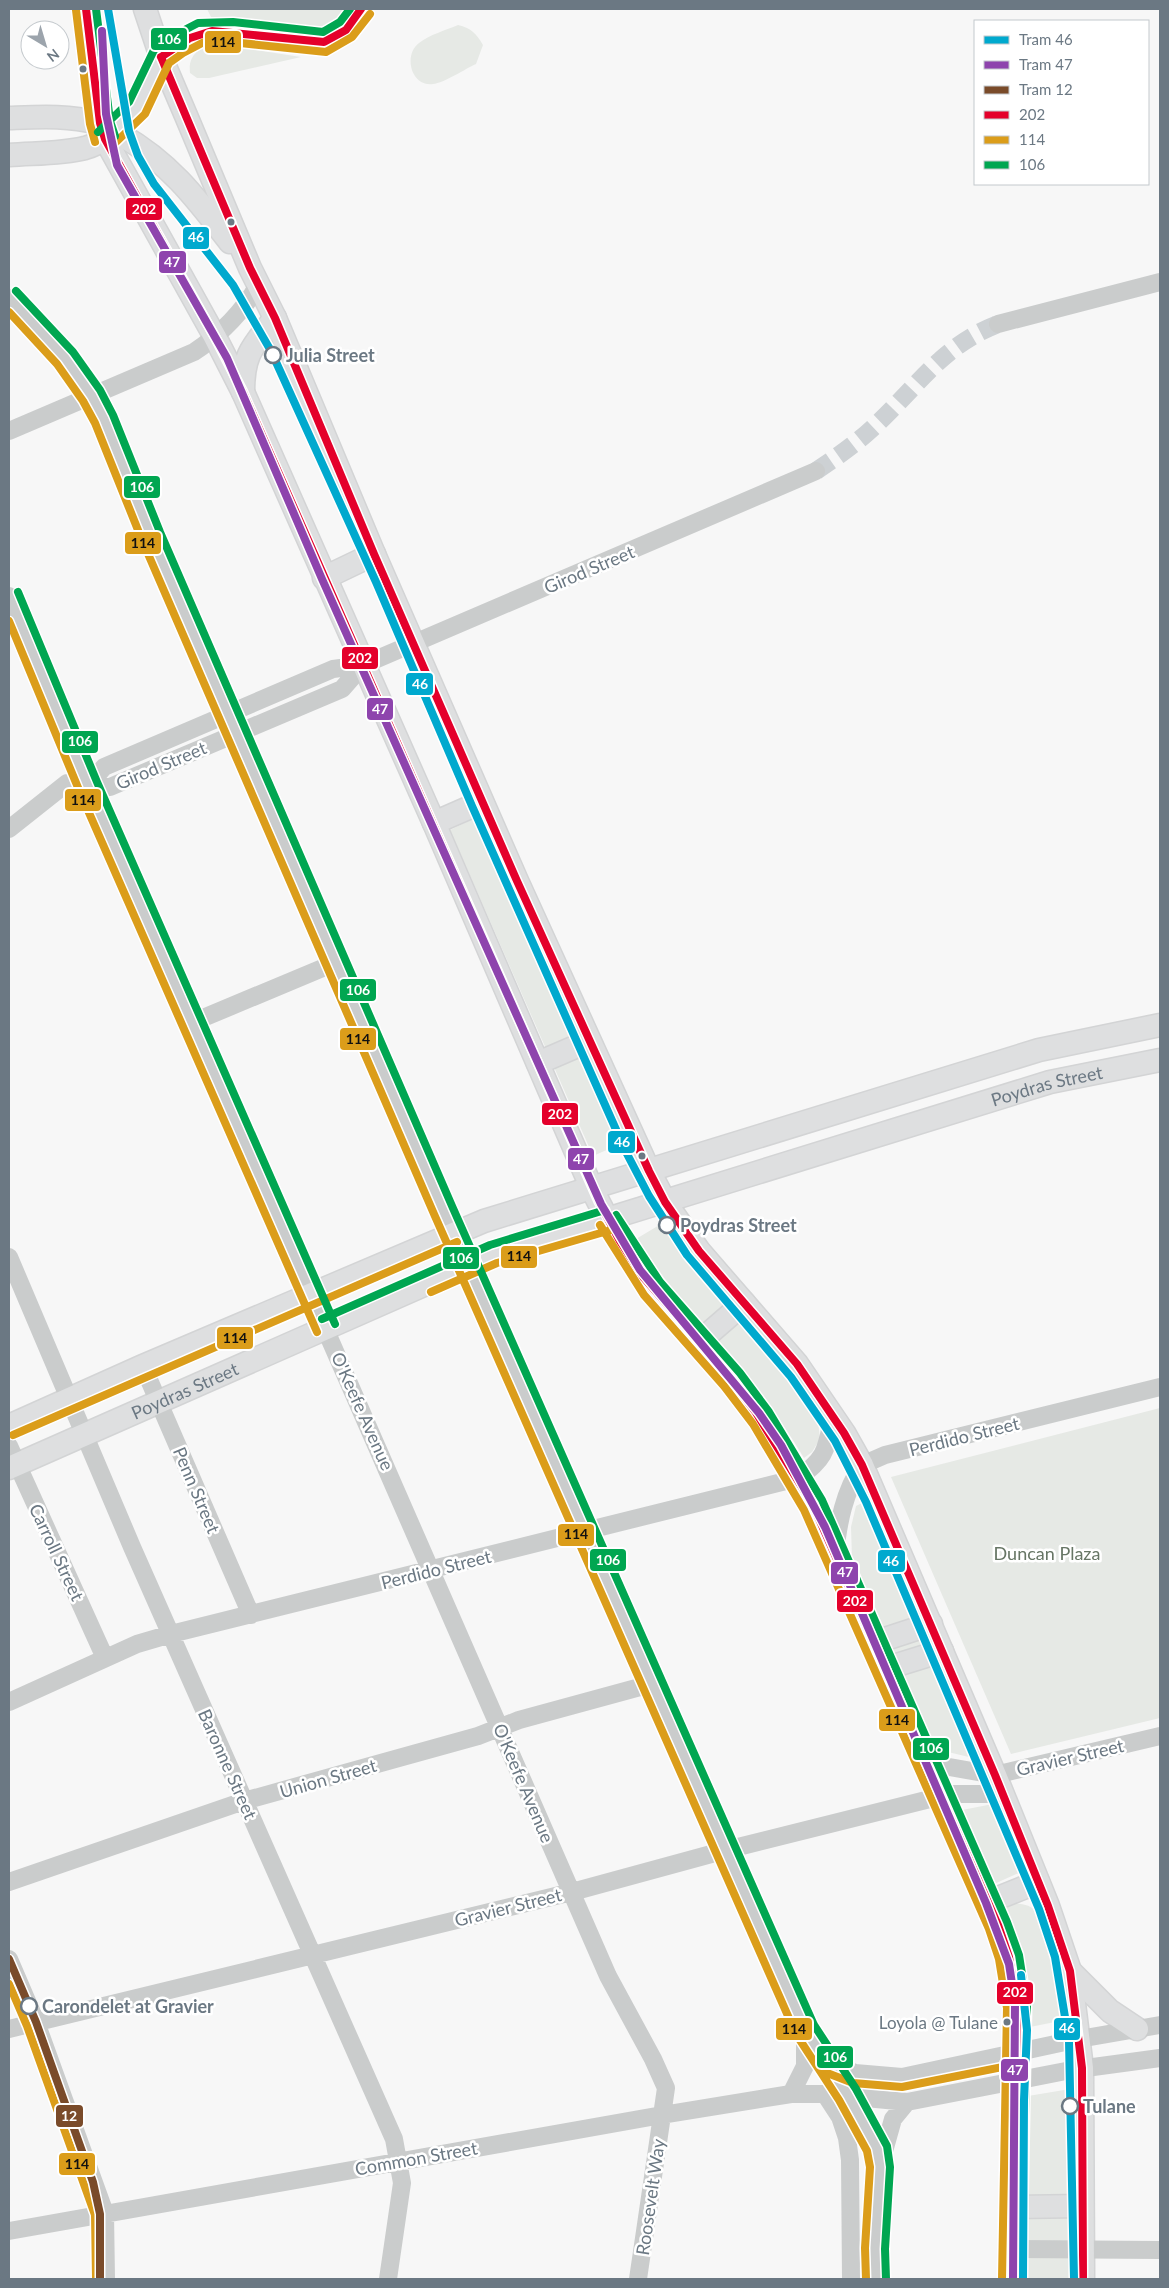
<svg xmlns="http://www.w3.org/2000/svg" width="1169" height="2288" font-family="Lato,sans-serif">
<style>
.green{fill:#e6e9e5}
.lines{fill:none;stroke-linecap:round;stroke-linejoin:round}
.minor-tunnel{stroke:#cdd1d4;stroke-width:18;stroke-dasharray:18 9;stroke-linecap:butt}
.major-casing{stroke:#d3d4d5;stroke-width:25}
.minor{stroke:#cacccc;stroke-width:18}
.major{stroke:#dedfe0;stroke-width:22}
.bus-1-casing{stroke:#fff;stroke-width:11}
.bus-2-casing{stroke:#fff;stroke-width:11}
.bus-3-casing{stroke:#fff;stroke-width:11}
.bus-1{stroke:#e4002b;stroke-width:8}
.bus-2{stroke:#db9d1a;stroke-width:8}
.bus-3{stroke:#00a651;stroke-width:8}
.tram-1-casing{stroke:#fff;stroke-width:11}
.tram-2-casing{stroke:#fff;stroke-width:11}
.tram-3-casing{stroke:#fff;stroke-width:11}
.tram-1{stroke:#00a9ce;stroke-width:8}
.tram-2{stroke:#8e44ad;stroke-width:8}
.tram-3{stroke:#7a4b2a;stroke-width:8}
.bus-dot{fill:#6b7883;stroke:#fff;stroke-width:2}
.stop-dot{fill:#fff;stroke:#6b7883;stroke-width:2.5}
.labels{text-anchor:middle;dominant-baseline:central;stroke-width:5;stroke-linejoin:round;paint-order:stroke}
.bus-label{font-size:17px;fill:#6b7883;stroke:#fff;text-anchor:end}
.stop-label{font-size:18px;font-weight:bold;fill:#6b7883;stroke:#fff;text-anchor:start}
.street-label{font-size:18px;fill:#6b7883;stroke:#fff}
.park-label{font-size:18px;fill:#677665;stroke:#fff}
.line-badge{stroke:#fff;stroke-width:2}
.badge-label{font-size:14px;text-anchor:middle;font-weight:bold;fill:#fff}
.pale-badge-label{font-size:14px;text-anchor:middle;font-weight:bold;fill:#111}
</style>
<rect width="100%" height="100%" fill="#f7f7f7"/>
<path class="green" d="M207,9H351C345,25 334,29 318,32L212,19Z
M458,25C471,28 476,33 483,45L476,64C465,69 444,83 433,84C411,87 403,55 419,43C429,35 446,30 458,25Z
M216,44L301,57L209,78H197L190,73C188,55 199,47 216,44Z
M475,818L620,1144L593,1156L450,830Z
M666,1221L699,1277L768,1355L818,1421L820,1439L812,1452L804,1458C757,1378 687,1316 636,1239Z
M1160,1408V1718L1011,1754L891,1477Z
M862,1503L973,1758L948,1752L932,1741L852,1558L851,1527L856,1506Z
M993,1804L1021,1872L994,1884L962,1810Z
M1014,1903C1024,1904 1032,1905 1038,1914C1051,1933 1060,1996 1065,2020L1030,2027L1027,1977L1014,1934L1004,1910Z
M1070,2089L1071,2279H1028V2096Z"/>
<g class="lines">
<path class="minor-tunnel" d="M816,471C838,456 860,441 879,422C920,383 944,345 998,324"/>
<defs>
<g id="major">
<path d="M86,9L100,123L105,139L215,337L243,392L434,823L592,1189C609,1224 629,1259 653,1289C679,1321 708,1349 733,1381C764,1420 789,1462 813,1505L998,1925L1009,1957L1017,2007L1012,2279"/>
<path d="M145,9L161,57L187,118L250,268L275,318L374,554L517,881L649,1171L665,1202L699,1251L797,1364L844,1433L862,1465L995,1775L1048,1906L1070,1971L1082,2068L1083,2279"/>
<path d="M9,118C38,117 69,115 97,123C105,125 113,131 121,135C170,163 196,198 230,242"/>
<path d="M9,155C34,153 61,154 85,148C127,136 144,93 161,57"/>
<path d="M243,392C243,354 252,347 275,318"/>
<path d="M324,578L374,554"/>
<path d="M434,823L482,802"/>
<path d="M538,1063L589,1041"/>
<path d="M699,1342L744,1303"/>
<path d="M9,1426L143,1366L484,1221L1039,1050L1160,1025"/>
<path id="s1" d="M9,1468L494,1254L1050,1082L1160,1060"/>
<path d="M873,1643L931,1624"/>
<path d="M884,1669L942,1651"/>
<path d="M988,1902L1038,1882"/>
<path d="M1070,1971L1110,2011L1137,2029"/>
<path d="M1013,2207L1082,2206"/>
</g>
</defs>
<use href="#major" class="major-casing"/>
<path class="minor" d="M9,298L44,333L65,358L92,396L104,419L151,536L443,1210L805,2030L848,2095L877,2148L880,2167L875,2249L876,2279
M998,324L1160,282
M9,431L194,352C221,334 242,313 258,285
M9,596L88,786L608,1976L653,2059L666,2088L638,2279
M88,786L104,767L333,669L363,665L816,471
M9,829L67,783L110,787L342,689L363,665
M191,1023L337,962
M9,1257L132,1547L394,2139L402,2183L388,2279
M143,1366L251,1615
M9,1446L105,1658
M835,1555C838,1523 844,1492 862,1465L885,1455L1160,1387
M9,1702L137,1644L171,1634L798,1478C827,1458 826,1449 833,1416
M923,1757L938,1765L995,1775L1160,1736
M9,1882L244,1801L478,1736L519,1720L651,1684
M9,1959L36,2022L105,2213L106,2279
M9,2029L572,1892L726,1850L950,1794H991L1006,1801
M826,2062L855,2073L902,2077L1079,2039L1160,2025
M791,2094L805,2066V2030
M825,2094L840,2117L847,2138L850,2160L851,2279
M881,2162L893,2119L907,2102
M9,2231L662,2115L791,2094H825L907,2102L1071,2070L1160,2058
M1013,2249L1160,2250"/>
<use href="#major" class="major"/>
<defs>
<path id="bus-1" d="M86,9L100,123L105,139L215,337L243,392L599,1202L620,1241L644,1278L723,1369L755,1411L813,1505L998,1925L1009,1957L1017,2007L1012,2279
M161,57L250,268L275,318L374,554L517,881L649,1171L665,1202L699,1251L797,1364L844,1433L862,1465L995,1775L1048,1906L1070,1971L1082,2068L1083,2279
M161,57L190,38L212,31L324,42L346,30L361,9"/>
<path id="bus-2" d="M76,10L90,124L95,142
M112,146L145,114L169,63L183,53L204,42H231L326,52L352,37L370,14
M9,312L57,364L83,401L95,423L142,540L434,1214L796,2034L839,2100L867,2151L870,2167L865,2248L866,2279
M9,621L79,790L317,1332
M600,1225L644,1295L724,1386L753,1424L804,1510L989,1929L999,1959L1007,2008L1002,2279
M431,1292L497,1263L611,1230
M13,1435L457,1242
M9,1984L27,2026L95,2215L96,2279
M822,2071L853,2083L902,2087L1018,2064"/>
<path id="bus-3" d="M96,9L110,121L115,136
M98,132L129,102L154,50L173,36L198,23L233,22L323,32L340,22L350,9
M16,291L73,352L100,390L113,415L160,532L452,1206L814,2025L856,2089L887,2146L890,2167L885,2249L886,2279
M18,592L97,782L335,1324
M616,1215L660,1282L740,1373L769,1412L822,1500L1007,1922L1019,1955L1027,2006L1022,2279
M322,1319L490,1245L605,1210"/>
</defs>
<use href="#bus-1" class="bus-1-casing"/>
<use href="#bus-2" class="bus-2-casing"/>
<use href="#bus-3" class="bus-3-casing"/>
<use href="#bus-1" class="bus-1"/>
<use href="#bus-2" class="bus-2"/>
<use href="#bus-3" class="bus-3"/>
<defs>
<path id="tram-1" d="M108,9L129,131L138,156L154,184L233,285L271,351L376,582L472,806L626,1152L649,1196L687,1255L791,1377L835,1441L866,1502L1039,1909L1055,1957L1069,2041L1074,2279
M1021,1975L1027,2030L1024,2100L1023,2279"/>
<path id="tram-2" d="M102,31L106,114L117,165L227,358L322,579L601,1204L640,1270L759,1413L781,1445L825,1527L986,1903L1009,1964L1015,2003L1013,2279"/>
<path id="tram-3" d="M9,1959L36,2022L93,2182L100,2214V2279"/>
</defs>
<use href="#tram-1" class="tram-1-casing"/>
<use href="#tram-2" class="tram-2-casing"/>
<use href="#tram-3" class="tram-3-casing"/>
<use href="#tram-1" class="tram-1"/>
<use href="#tram-2" class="tram-2"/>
<use href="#tram-3" class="tram-3"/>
</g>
<g class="bus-dot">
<circle cx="83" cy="69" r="4.5"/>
<circle cx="231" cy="222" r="4.5"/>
<circle cx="642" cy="1156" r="4.5"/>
<circle cx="1007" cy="2022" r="4.5"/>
</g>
<g class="stop-dot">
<circle cx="273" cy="355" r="8"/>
<circle cx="667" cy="1225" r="8"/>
<circle cx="29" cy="2006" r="8"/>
<circle cx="1070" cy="2106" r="8"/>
</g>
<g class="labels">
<g class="bus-label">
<text x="998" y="2022">Loyola @ Tulane</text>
</g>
<g class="stop-label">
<text x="286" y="355">Julia Street</text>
<text x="680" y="1225">Poydras Street</text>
<text x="42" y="2006">Carondelet at Gravier</text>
<text x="1083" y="2106">Tulane</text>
</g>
<g class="street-label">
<text transform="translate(589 569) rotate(-23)">Girod Street</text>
<text transform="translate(161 765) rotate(-23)">Girod Street</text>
<text stroke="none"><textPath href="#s1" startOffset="1108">Poydras Street</textPath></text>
<text stroke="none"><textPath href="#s1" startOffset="192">Poydras Street</textPath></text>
<text transform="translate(363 1411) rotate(66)">O'Keefe Avenue</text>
<text transform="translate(964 1436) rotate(-14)">Perdido Street</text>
<text transform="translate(197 1490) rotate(67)">Penn Street</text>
<text transform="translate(57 1552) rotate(65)">Carroll Street</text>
<text transform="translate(436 1569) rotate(-14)">Perdido Street</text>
<text transform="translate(1070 1757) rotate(-13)">Gravier Street</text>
<text transform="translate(228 1764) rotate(66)">Baronne Street</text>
<text transform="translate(328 1778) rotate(-16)">Union Street</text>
<text transform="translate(524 1783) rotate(67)">O'Keefe Avenue</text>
<text transform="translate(508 1907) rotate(-14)">Gravier Street</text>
<text transform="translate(416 2158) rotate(-10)">Common Street</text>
<text transform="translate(650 2197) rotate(-82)">Roosevelt Way</text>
</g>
<g class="park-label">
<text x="1047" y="1553">Duncan Plaza</text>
</g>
</g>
<g class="line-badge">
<rect x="150" y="27" width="38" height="24" rx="5" fill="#00a651"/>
<rect x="204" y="30" width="38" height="24" rx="5" fill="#db9d1a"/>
<rect x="125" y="197" width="38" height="24" rx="5" fill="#e4002b"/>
<rect x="182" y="226" width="28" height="24" rx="5" fill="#00a9ce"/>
<rect x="158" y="250" width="29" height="24" rx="5" fill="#8e44ad"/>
<rect x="123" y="475" width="38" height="24" rx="5" fill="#00a651"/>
<rect x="124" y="531" width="38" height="24" rx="5" fill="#db9d1a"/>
<rect x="341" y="646" width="38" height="24" rx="5" fill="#e4002b"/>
<rect x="405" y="672" width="29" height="24" rx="5" fill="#00a9ce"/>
<rect x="366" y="697" width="28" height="24" rx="5" fill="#8e44ad"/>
<rect x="61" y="730" width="38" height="24" rx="5" fill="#00a651"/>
<rect x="64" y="788" width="38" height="24" rx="5" fill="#db9d1a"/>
<rect x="339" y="978" width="38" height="24" rx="5" fill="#00a651"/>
<rect x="339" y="1027" width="38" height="24" rx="5" fill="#db9d1a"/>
<rect x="541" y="1102" width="38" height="24" rx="5" fill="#e4002b"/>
<rect x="607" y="1130" width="29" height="24" rx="5" fill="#00a9ce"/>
<rect x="567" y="1147" width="28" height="24" rx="5" fill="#8e44ad"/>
<rect x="500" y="1245" width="38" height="24" rx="5" fill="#db9d1a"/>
<rect x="442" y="1246" width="38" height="24" rx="5" fill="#00a651"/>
<rect x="216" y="1326" width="38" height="24" rx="5" fill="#db9d1a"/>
<rect x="557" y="1523" width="38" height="24" rx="5" fill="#db9d1a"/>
<rect x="589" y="1548" width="38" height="24" rx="5" fill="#00a651"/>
<rect x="877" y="1549" width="29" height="24" rx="5" fill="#00a9ce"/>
<rect x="830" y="1561" width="29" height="24" rx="5" fill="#8e44ad"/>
<rect x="836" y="1589" width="38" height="24" rx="5" fill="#e4002b"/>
<rect x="878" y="1708" width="38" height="24" rx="5" fill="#db9d1a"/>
<rect x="912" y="1737" width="38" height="24" rx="5" fill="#00a651"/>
<rect x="996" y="1981" width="38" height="24" rx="5" fill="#e4002b"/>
<rect x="1053" y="2017" width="28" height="24" rx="5" fill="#00a9ce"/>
<rect x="775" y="2017" width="38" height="24" rx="5" fill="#db9d1a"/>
<rect x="816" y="2045" width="38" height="24" rx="5" fill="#00a651"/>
<rect x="1000" y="2058" width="29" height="24" rx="5" fill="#8e44ad"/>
<rect x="55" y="2104" width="29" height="24" rx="5" fill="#7a4b2a"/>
<rect x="58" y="2152" width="38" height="24" rx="5" fill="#db9d1a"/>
</g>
<g class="badge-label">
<text x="169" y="44">106</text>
<text x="144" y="214">202</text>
<text x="196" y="242">46</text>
<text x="172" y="267">47</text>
<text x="142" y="492">106</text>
<text x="360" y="663">202</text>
<text x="420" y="689">46</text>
<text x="380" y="714">47</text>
<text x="80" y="746">106</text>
<text x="358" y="995">106</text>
<text x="560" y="1119">202</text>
<text x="622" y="1147">46</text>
<text x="581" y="1164">47</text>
<text x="461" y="1263">106</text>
<text x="608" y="1565">106</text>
<text x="891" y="1566">46</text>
<text x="845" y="1577">47</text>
<text x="855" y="1606">202</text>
<text x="931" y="1753">106</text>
<text x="1015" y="1997">202</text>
<text x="1067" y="2033">46</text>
<text x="835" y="2062">106</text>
<text x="1015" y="2075">47</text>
<text x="69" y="2121">12</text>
</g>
<g class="pale-badge-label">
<text x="223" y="47">114</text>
<text x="143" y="548">114</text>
<text x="83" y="805">114</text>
<text x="358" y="1044">114</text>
<text x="519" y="1261">114</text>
<text x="235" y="1343">114</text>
<text x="576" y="1539">114</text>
<text x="897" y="1725">114</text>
<text x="794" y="2034">114</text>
<text x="77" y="2169">114</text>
</g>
<rect width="1169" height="2288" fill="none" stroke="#6b7883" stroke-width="20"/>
<rect x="974" y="20" width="175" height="165" fill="#ffffff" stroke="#c4c9cd"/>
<rect x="984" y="36" width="25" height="8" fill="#00a9ce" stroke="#c4c9cd"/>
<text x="1019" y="45" font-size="15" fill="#6b7883">Tram 46</text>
<rect x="984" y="61" width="25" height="8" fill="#8e44ad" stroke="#c4c9cd"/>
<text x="1019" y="70" font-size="15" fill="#6b7883">Tram 47</text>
<rect x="984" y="86" width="25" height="8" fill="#7a4b2a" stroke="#c4c9cd"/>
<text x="1019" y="95" font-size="15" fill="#6b7883">Tram 12</text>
<rect x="984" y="111" width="25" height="8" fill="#e4002b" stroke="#c4c9cd"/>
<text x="1019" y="120" font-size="15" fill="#6b7883">202</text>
<rect x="984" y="136" width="25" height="8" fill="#db9d1a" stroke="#c4c9cd"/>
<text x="1019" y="145" font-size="15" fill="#6b7883">114</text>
<rect x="984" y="161" width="25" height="8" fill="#00a651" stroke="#c4c9cd"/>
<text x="1019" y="170" font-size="15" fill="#6b7883">106</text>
<g transform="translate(45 45) rotate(142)"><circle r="24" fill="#ffffff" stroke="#c4c9cd"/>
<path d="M0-4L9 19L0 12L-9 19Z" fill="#9ca4ac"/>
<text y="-8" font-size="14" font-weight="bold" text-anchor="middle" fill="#6b7883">N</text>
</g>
</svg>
